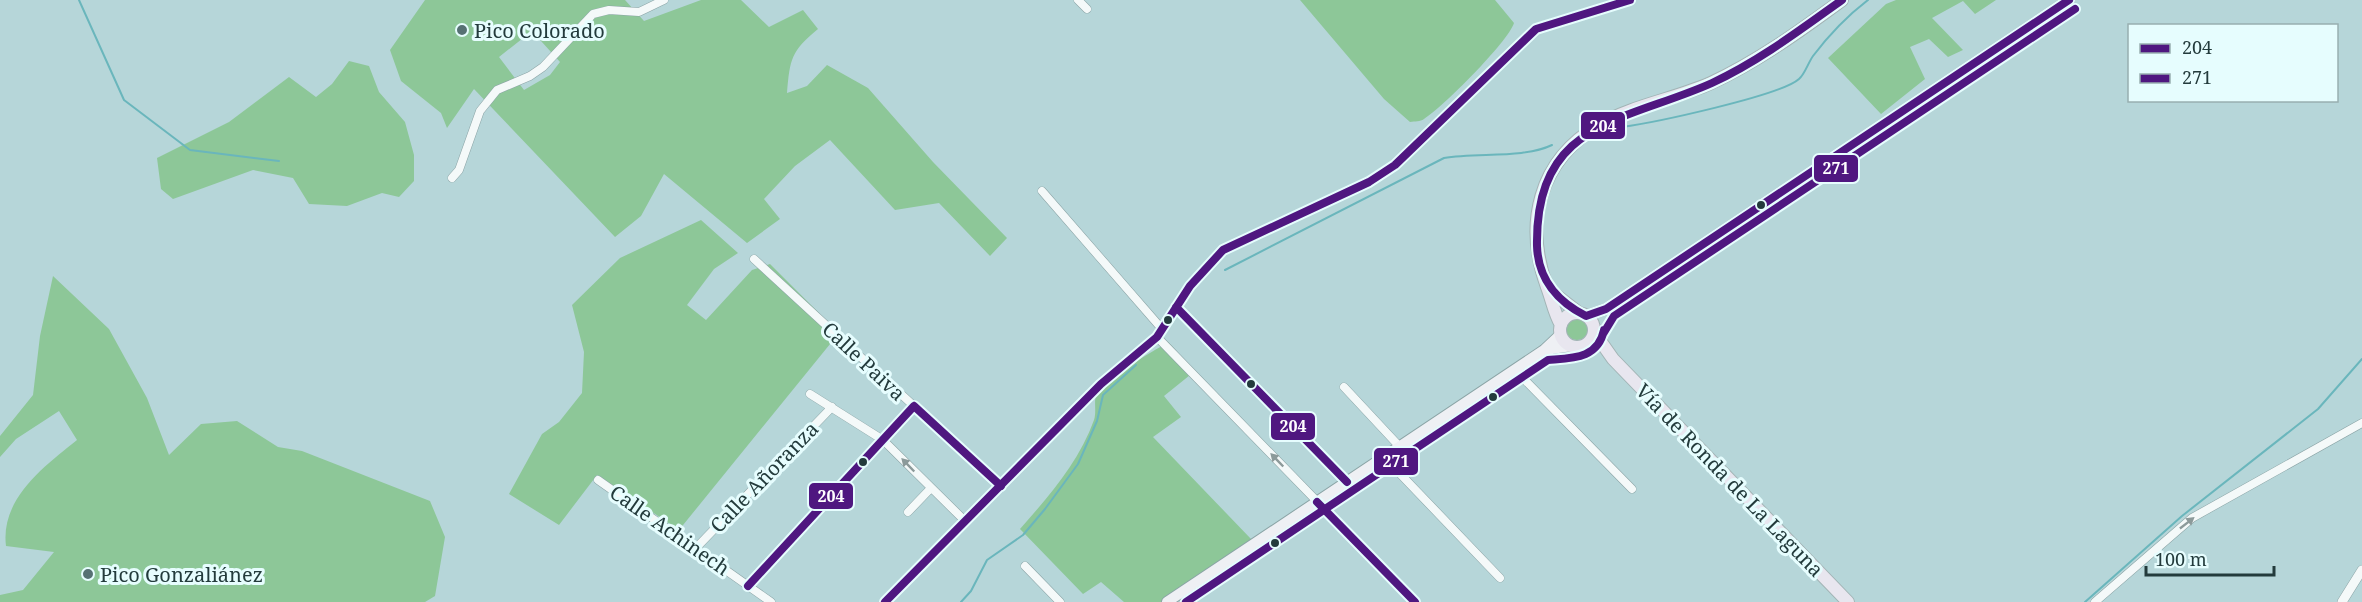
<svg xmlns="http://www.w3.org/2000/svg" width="2362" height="602" font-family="'Noto Serif',serif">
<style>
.green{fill:#8dc798;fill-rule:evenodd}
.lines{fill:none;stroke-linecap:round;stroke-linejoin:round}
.stream{stroke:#6ab6bc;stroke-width:2}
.minor-casing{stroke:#8ba4a6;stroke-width:9}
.tertiary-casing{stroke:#8ba4a6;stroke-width:10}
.secondary-casing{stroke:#8ba4a6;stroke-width:12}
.primary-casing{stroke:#a2b4b5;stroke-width:14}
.minor{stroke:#f4f9f9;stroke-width:8}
.tertiary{stroke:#f4f9f9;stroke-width:9}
.secondary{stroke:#eef0f4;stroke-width:10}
.primary{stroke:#e8e6ef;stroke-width:12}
.bus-1-casing{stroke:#e6fdfe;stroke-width:12}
.bus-2-casing{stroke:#e6fdfe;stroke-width:12}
.bus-1{stroke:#4f1780;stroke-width:8}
.bus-2{stroke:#4f1780;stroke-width:8}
.oneway{fill:#8c9a9a}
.poi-dot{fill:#567173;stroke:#e6fdfe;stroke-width:2}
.bus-dot{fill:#233b3c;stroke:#e6fdfe;stroke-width:2}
.labels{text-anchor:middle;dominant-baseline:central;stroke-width:6;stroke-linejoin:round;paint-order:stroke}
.poi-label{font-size:20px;fill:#233b3c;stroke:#e6fdfe;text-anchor:start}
.street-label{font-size:20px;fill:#233b3c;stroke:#e6fdfe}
.line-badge{stroke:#e6fdfe;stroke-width:2}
.badge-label{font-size:16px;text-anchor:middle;font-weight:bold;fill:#fff}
</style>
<rect width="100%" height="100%" fill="#b6d6d9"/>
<path class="green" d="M425,0H625L644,21L701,0H741L769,27L803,10L818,29C791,51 790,59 787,93L807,86L827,65L868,88L933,162L1007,238L990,256L939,203L895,210L830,140L795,166L764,199L780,219L747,243L664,174L641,216L615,237L474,89L447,128L441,113L401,81L390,50ZM532,31L560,62L550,75L524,90L499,57Z
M1300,0H1495L1514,23C1508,42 1442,108 1424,119C1420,122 1415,121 1410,122L1384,99Z
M1896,0H1996L1975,14L1963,1L1932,18L1963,50L1948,57L1929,39L1910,47L1925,79L1881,114L1828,58L1886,4Z
M349,61L369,66L379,92L405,122L414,155V181L399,197L382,193L347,206L309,204L293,178L253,170L173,199L161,189L157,158L229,122L289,77L316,97L332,84Z
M701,220L738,253L714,269L687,305L706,320L752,270L770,264L839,333L679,530L597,475L559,525L509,494L542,434L559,422L582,393L584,352L572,305L620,258Z
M53,276L109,329L147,398L169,455L201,424L237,421L278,447L302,451L430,501L445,537L435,596L425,602H0V595L23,590L54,552L6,546C0,498 46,465 77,440L59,411L16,439L0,457V436L33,395L40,336Z
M1566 329a11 11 0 1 1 22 0a11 11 0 1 1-22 0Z
M1168,342L1195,371L1164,396L1181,417L1153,437L1252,540L1161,602H1124L1101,582L1083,594L1020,529C1049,496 1079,462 1094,420C1097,411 1093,400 1097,393C1108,375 1150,354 1168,342Z"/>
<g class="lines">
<path class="stream" d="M79,0L124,100L190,150L279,161
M1622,127C1652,123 1780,96 1799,79C1805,74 1808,63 1813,56C1829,35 1847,16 1868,0
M1225,270L1444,158C1477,152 1523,159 1552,145
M961,602L971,591L987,560L1023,535L1045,509L1078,464L1097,421L1103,395L1136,365
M2085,602L2182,516L2318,409L2362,359"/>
<defs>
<path id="minor" d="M1078,0L1087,9
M452,178L459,170L480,111L497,90L530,76L543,67L593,14L609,10L639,12L664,0
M1042,191L1162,329
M754,259L1001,486
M1176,307L1347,482
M1157,337L1415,602
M1515,370L1632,489
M1344,387L1400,447
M810,394L883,440L965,521
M1384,457L1500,578
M598,480L771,602
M908,512L931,488
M696,548L832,407
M1025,566L1060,602
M748,586L914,406
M885,602L1101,384L1157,337L1190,286L1223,250L1369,182L1395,165L1536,29L1630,0
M2095,602L2192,518L2362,423"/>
<path id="tertiary" d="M2342,602L2362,570"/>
<path id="secondary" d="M1586,316L1606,309L2069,0
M1545,350L1571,346
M1167,602L1544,350L1561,334"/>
<path id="primary" d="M1548,289L1579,313
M1560 330a17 17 0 1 1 34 0a17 17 0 1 1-34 0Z
M1561,325C1554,313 1552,300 1547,287C1524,224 1538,161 1599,125C1633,105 1675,99 1711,83C1758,61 1800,31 1842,0
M1594,332L1613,359L1848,602"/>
</defs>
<use href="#minor" class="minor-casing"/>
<use href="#tertiary" class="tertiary-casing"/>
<use href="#secondary" class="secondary-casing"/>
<use href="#primary" class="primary-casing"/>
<use href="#minor" class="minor"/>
<use href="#tertiary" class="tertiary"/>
<use href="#secondary" class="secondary"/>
<use href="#primary" class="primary"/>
<defs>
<path id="bus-1" d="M1842,0C1800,30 1759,61 1712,83C1625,122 1535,120 1537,246C1538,279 1558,302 1586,316L1606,309L2069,0
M1176,307L1347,482
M914,406L1001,486
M1317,502L1415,602
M748,586L914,406
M885,602L1101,384L1157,337L1190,286L1223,250L1369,182L1395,165L1536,29L1630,0"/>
<path id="bus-2" d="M1603,334L1614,316L2075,9
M1186,602L1548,360C1572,358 1598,359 1604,330"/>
</defs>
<use href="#bus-1" class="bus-1-casing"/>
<use href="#bus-2" class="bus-2-casing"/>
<use href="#bus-1" class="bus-1"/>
<use href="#bus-2" class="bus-2"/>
</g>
<defs><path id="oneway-solid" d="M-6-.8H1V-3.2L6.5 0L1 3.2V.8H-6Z" transform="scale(1.5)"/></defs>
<g class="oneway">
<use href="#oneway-solid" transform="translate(1277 460) rotate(-134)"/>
<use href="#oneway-solid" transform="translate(908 465) rotate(-134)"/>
<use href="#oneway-solid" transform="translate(2187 523) rotate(-38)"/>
</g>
<g class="poi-dot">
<circle cx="462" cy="30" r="6"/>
<circle cx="88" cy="574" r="6"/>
</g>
<g class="bus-dot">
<circle cx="1761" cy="205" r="5"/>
<circle cx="1168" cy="320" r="5"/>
<circle cx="1251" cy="384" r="5"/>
<circle cx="1493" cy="397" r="5"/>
<circle cx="863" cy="462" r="5"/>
<circle cx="1275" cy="543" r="5"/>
</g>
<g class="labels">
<g class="poi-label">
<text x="474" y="30">Pico Colorado</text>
<text x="100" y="574">Pico Gonzaliánez</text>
</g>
<g class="street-label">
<text transform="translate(864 361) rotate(43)">Calle Paiva</text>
<text transform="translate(764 477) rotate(-46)">Calle Añoranza</text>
<text transform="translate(1730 480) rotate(46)">Vía de Ronda de La Laguna</text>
<text transform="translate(670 530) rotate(35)">Calle Achinech</text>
</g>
</g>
<g class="line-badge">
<rect x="1580" y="111" width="46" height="29" rx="6" fill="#4f1780"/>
<rect x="1813" y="154" width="46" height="29" rx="6" fill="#4f1780"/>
<rect x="1270" y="412" width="46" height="29" rx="6" fill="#4f1780"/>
<rect x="1373" y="447" width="46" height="29" rx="6" fill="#4f1780"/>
<rect x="808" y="482" width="46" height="28" rx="6" fill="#4f1780"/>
</g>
<g class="badge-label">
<text x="1603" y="132">204</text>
<text x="1836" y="174">271</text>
<text x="1293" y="432">204</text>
<text x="1396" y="467">271</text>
<text x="831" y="502">204</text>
</g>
<rect x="2128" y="24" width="210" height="78" fill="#e6fdfe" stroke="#98afb0" stroke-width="1.5"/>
<rect x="2140" y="44" width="30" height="9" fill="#4f1780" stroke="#98afb0" stroke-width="1.5"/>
<text x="2182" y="54" font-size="18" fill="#233b3c">204</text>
<rect x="2140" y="74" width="30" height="9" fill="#4f1780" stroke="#98afb0" stroke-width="1.5"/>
<text x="2182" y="84" font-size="18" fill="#233b3c">271</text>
<path d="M2146 566v9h128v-9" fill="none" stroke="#233b3c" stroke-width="3"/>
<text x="2155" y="566" font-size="18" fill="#233b3c" stroke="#e6fdfe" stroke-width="4.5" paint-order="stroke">100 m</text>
</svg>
